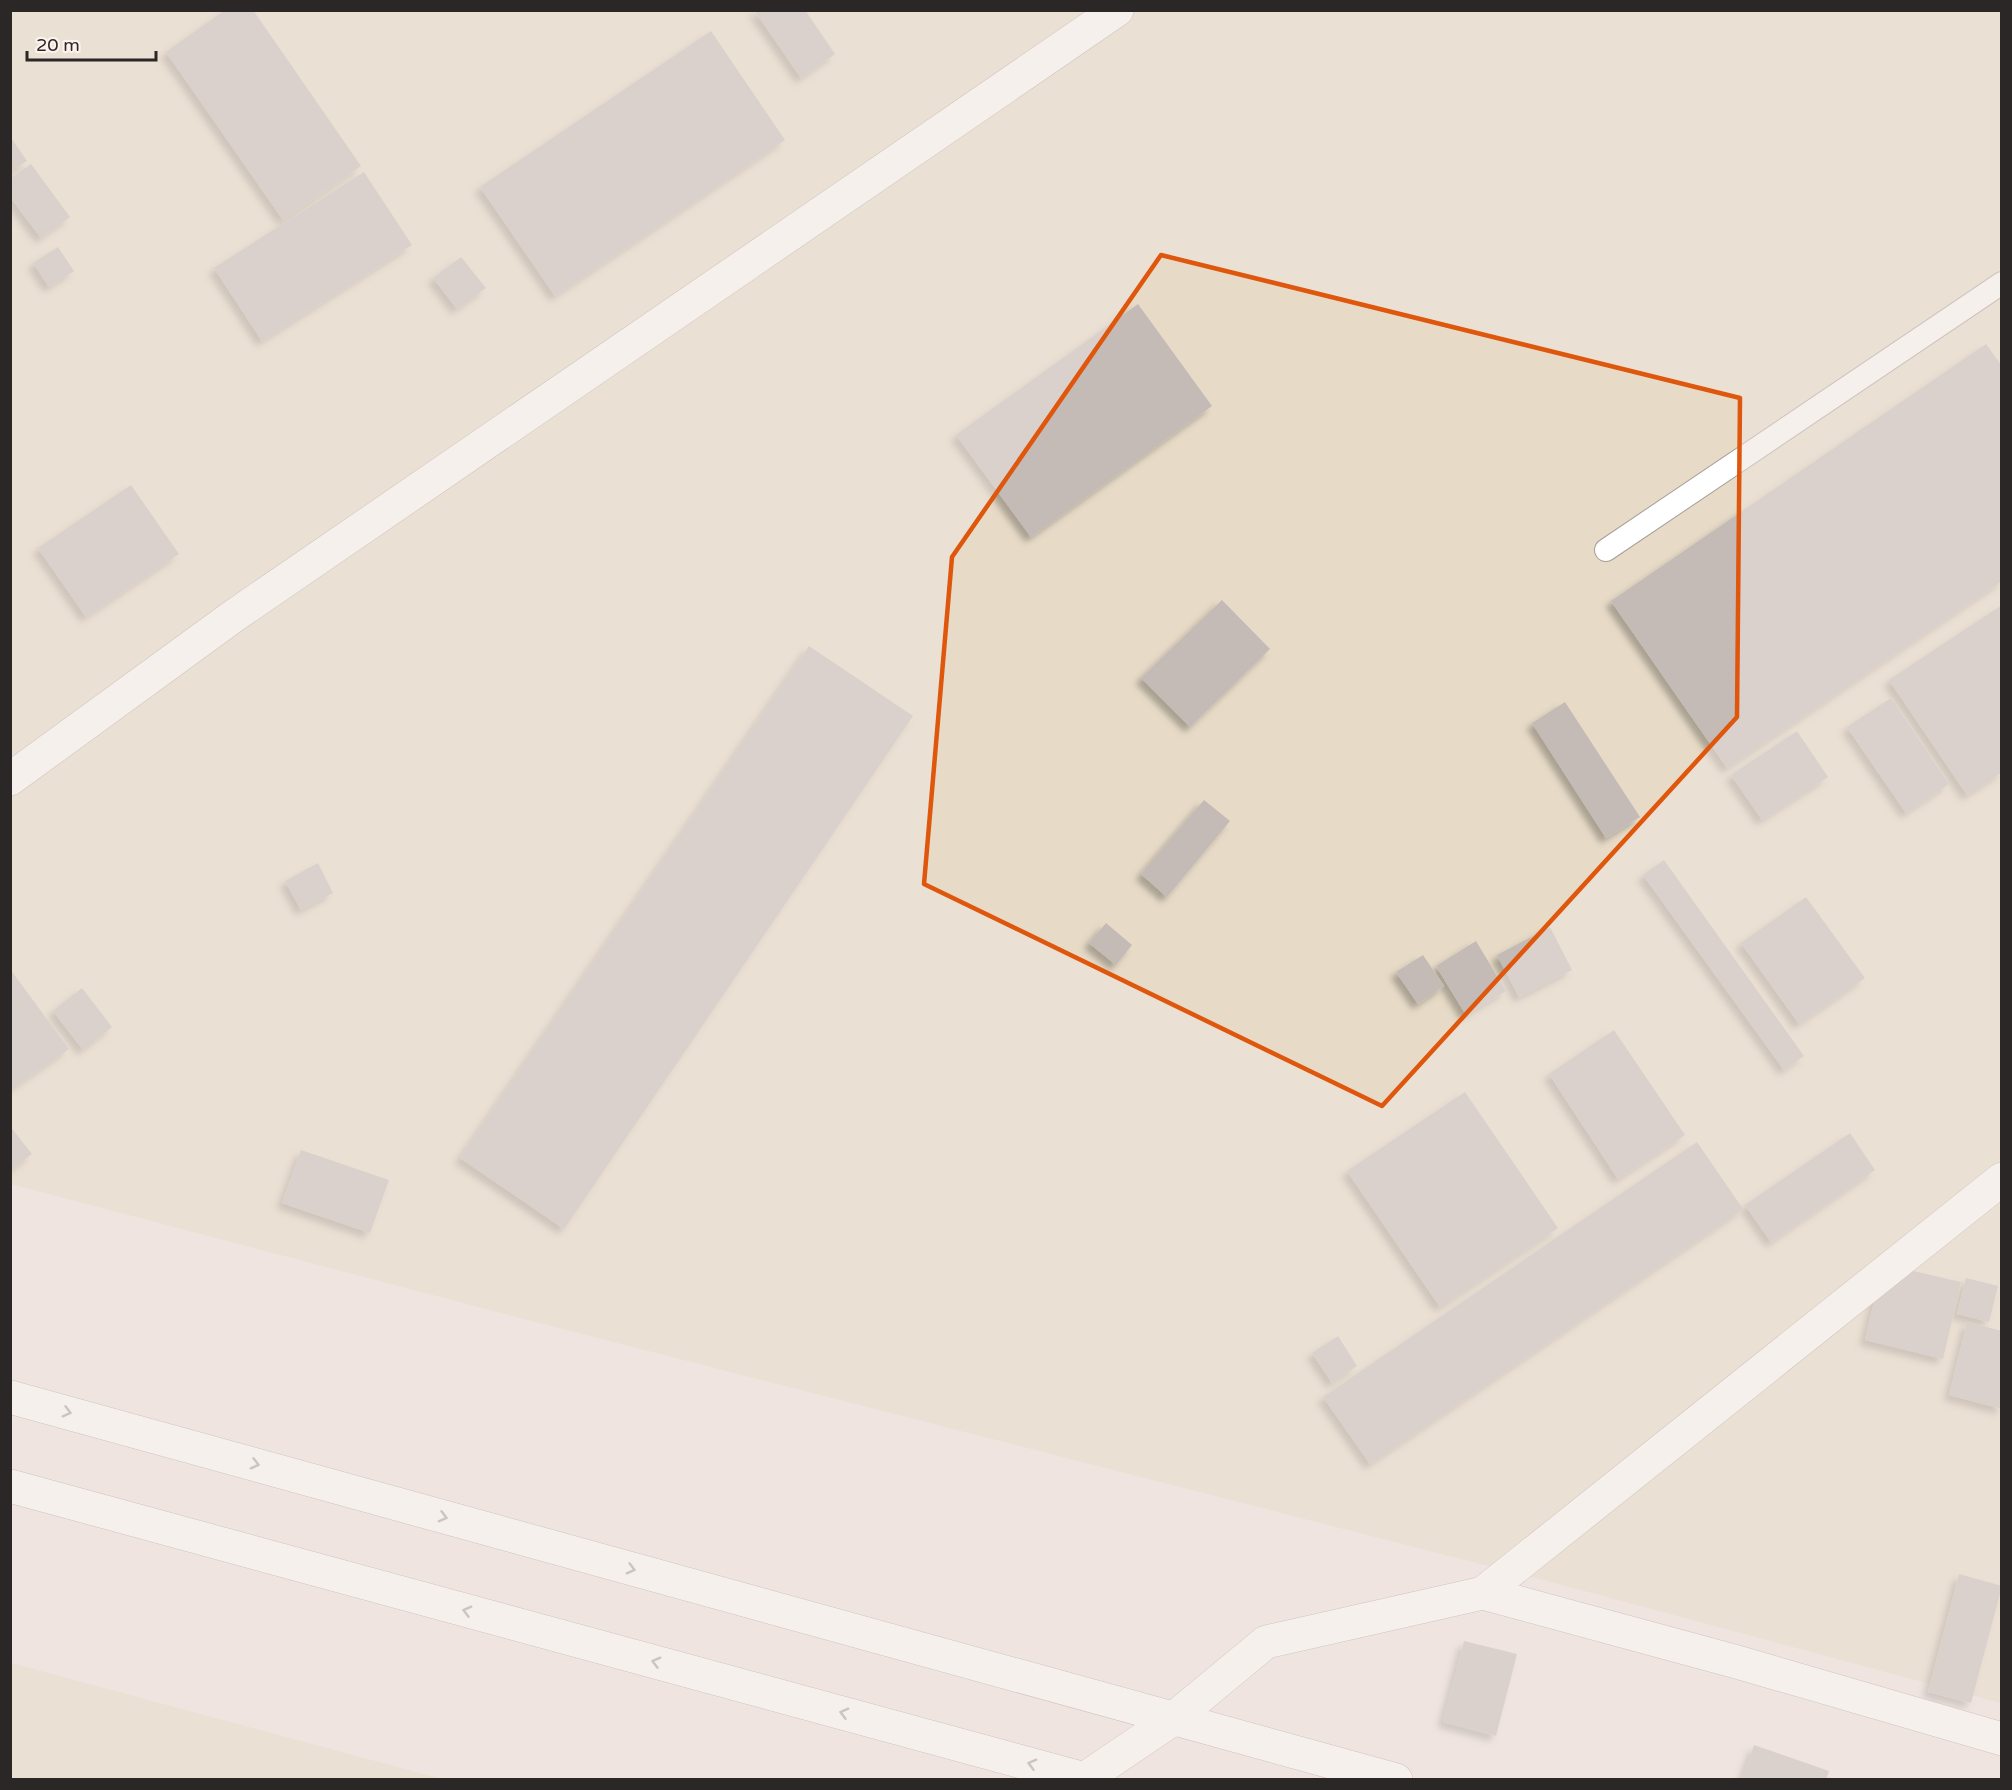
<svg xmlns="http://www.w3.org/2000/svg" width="2012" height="1790" font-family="'Varela Round',sans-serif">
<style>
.industrial{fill:#e7dbc7}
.building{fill:#c4bab6;filter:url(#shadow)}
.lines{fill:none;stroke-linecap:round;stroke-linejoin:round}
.service-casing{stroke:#a79e99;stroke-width:24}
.minor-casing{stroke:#a79e99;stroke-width:34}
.tertiary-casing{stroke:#a79e99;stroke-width:34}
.trunk-casing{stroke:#a79e99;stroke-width:34}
.service{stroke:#fff;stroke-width:22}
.minor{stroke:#fff;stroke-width:33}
.tertiary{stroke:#fff;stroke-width:33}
.trunk{stroke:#fff;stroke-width:33}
.oneway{stroke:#a09e9d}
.marked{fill:none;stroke:#df560d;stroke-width:4.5;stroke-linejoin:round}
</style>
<defs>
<filter id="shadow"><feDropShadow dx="-5.5" dy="5.5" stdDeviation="3" flood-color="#0004"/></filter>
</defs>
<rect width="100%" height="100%" fill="#efe4df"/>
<path class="industrial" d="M10,11H2001V1703L1555,1583L524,1319L11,1184Z
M10,1663H11L442,1779H11Z"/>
<path class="building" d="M225,10H253L361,166L283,220L166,52Z
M754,10H805L835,54L801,78Z
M711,31L785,140L555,296L480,187Z
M10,136L27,161L10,171Z
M31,164L70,217L41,238L10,197V179Z
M364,172L412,245L262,341L214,268Z
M58,247L74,271L49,287L33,263Z
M461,257L486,288L457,309L433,278Z
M1138,304L1212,406L1031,537L956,435Z
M1986,344L2002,366V581L1727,768L1611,601Z
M131,485L179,554L86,617L38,548Z
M1222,600L1270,649L1190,727L1141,678Z
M2002,605V772L1967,795L1889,680Z
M809,646L913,716L564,1229L460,1158Z
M1891,698L1949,784L1906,813L1847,727Z
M1565,702L1640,817L1606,838L1532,723Z
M1797,731L1828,777L1762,820L1731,775Z
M1204,800L1230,821L1167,897L1141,874Z
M1664,860L1804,1056L1784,1070L1643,875Z
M318,863L333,893L301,910L285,881Z
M1806,897L1865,978L1799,1024L1741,943Z
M1106,923L1132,945L1116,965L1089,943Z
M1550,927L1572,970L1519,997L1497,955Z
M1476,941L1506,991L1466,1015L1436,966Z
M1423,955L1444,986L1418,1004L1396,972Z
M10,969L69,1049L10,1090Z
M82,988L112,1027L83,1050L53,1011Z
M1614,1030L1685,1135L1618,1179L1549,1074Z
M1465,1092L1558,1228L1440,1307L1347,1171Z
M10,1126L32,1154L10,1171Z
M1850,1133L1875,1170L1771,1242L1745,1205Z
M1697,1142L1743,1209L1370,1464L1323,1397Z
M301,1150L389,1180L370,1233L282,1203Z
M1883,1264L1961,1282L1943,1359L1865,1340Z
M1966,1278L1998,1286L1989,1322L1957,1314Z
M1967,1322L2002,1331V1409L1949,1395Z
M1338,1336L1357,1366L1332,1383L1312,1353Z
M1959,1574L2002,1586L1971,1703L1928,1692Z
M1464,1641L1517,1654L1496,1736L1443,1722Z
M1754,1745L1829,1771L1826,1780H1742Z"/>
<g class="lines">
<defs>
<path id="service" d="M1606,550L2002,283"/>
<path id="minor" d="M10,779L235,615L1117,10
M1483,1593L1737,1662L2002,1739"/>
<path id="tertiary" d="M1083,1780L1173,1719L1266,1642L1483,1593L2002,1179"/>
<path id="trunk" d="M10,1397L1396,1780
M10,1486L1088,1780"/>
</defs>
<use href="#service" class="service-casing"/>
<use href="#minor" class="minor-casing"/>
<use href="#tertiary" class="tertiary-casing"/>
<use href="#trunk" class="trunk-casing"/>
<use href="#service" class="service"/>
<use href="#minor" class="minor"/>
<use href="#tertiary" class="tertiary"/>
<use href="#trunk" class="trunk"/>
</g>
<defs><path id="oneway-chevron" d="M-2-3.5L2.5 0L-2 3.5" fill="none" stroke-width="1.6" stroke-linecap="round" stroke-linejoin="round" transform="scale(1.5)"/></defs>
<g class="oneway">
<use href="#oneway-chevron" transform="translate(67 1412) rotate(15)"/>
<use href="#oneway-chevron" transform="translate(255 1464) rotate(15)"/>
<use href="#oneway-chevron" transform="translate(443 1517) rotate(15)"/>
<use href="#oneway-chevron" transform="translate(631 1569) rotate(15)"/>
<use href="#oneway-chevron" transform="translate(467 1611) rotate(-165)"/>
<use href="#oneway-chevron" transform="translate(656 1662) rotate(-165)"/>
<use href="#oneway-chevron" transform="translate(844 1713) rotate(-165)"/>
<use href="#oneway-chevron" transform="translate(1032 1764) rotate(-165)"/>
</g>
<path d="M0 0H2012V1790H0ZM1161,255L1740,398L1737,717L1382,1106L924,884L952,557Z" fill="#efe4df" fill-opacity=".55" fill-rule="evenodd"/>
<path class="marked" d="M1161,255L1740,398L1737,717L1382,1106L924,884L952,557Z"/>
<rect width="2012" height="1790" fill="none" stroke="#2b2726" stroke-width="24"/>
<path d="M27 51v9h129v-9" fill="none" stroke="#2b2726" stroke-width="3"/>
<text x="36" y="51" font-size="18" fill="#2b2726" stroke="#fcf1ed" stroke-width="4.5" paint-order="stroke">20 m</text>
</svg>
